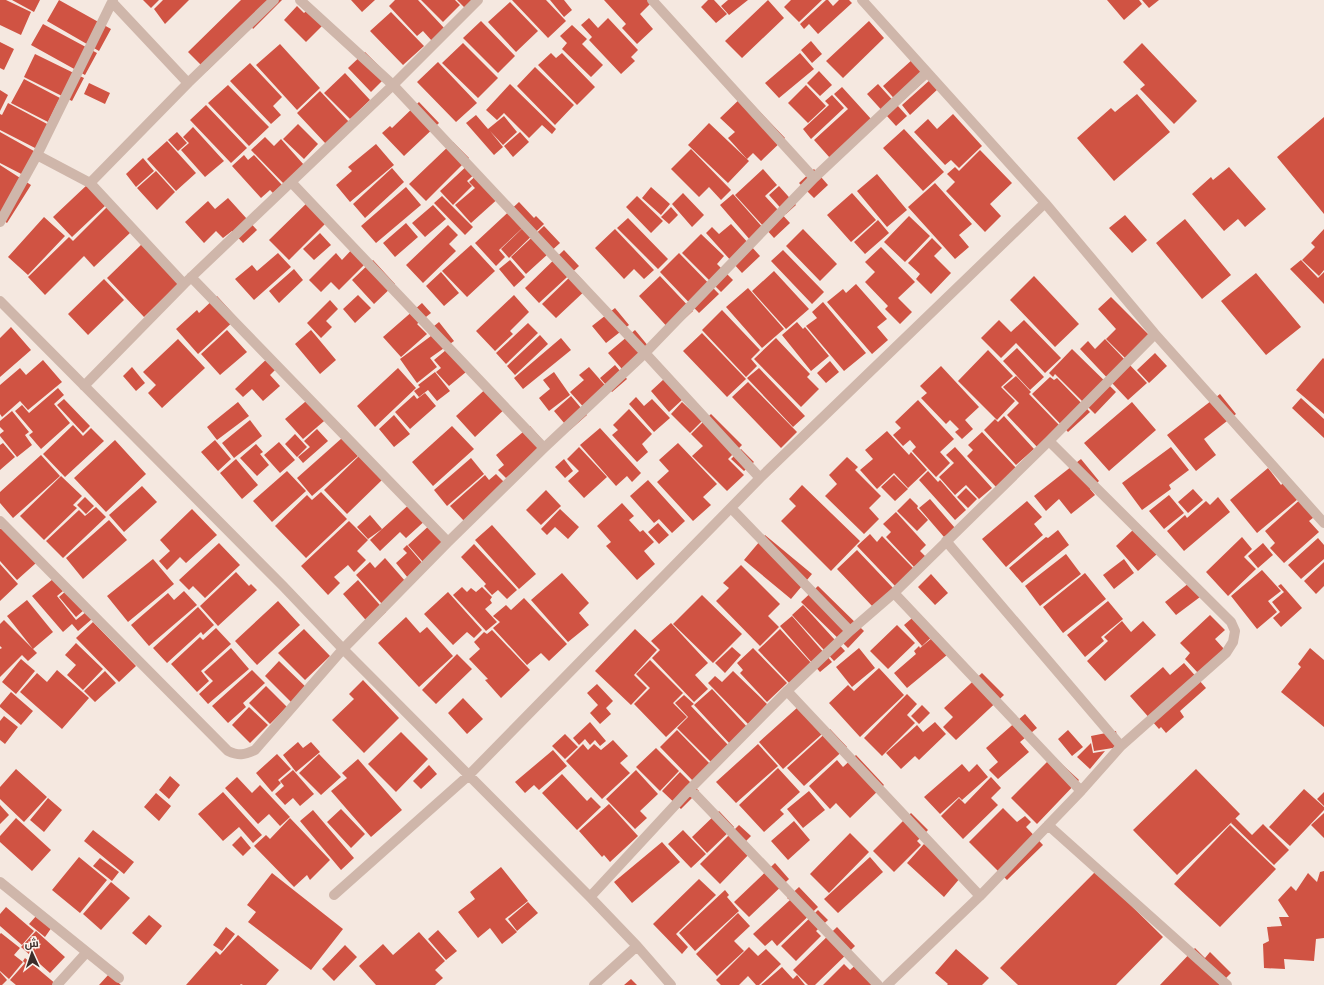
<svg xmlns="http://www.w3.org/2000/svg" width="1324" height="985" font-family="Arial,Cairo,sans-serif">
<style>
.building{fill:#d05343}
.lines{fill:none;stroke-linecap:round;stroke-linejoin:round}
.minor{stroke:#cfb6aa;stroke-width:10}
</style>
<rect width="100%" height="100%" fill="#f5e8e0"/>
<path class="building" d="M0,0H6L31,12L21,35L0,25Z
M12,0H40L34,12Z
M59,0L111,29L99,51L47,21Z
M143,0H159L151,8Z
M163,0H189L165,24L154,9Z
M241,0H282L253,29L252,27L207,71L188,52Z
M351,0H375L362,12Z
M395,0H418L445,29L432,41L423,31L417,36L389,6Z
M421,0H455L460,5L443,22Z
M457,0H475L466,9Z
M512,0H546L566,21L548,38Z
M550,0H564L572,10L564,17Z
M604,0H654L640,14L653,29L637,44L622,28L626,24Z
M708,0H714L727,14L716,23L701,7Z
M728,0H748L729,15L721,6Z
M768,0L784,18L742,58L725,41Z
M791,0H822L799,22L784,7Z
M826,0H828L833,6L839,0H849L852,3L818,34L809,24L804,29L800,24Z
M1107,0H1139L1142,4L1124,20Z
M1142,0H1159L1149,8Z
M510,2L538,31L516,52L488,22Z
M297,6L304,13L311,7L326,22L306,42L284,20Z
M391,12L424,46L403,65L370,31Z
M589,18L598,28L608,18L638,50L631,57L635,61L621,74L589,40L592,37L581,25Z
M481,21L515,56L498,73L463,38Z
M869,21L884,38L843,78L826,61Z
M43,24L97,53L85,75L31,45Z
M572,25L587,39L582,44L603,65L591,77L562,49L567,43L560,36Z
M811,41L822,54L812,63L801,50Z
M0,42L14,49L4,70L0,68Z
M463,43L498,78L478,98L442,63Z
M1142,43L1197,101L1174,124L1140,89L1145,85L1123,62Z
M280,44L320,88L297,110L256,65Z
M365,52L388,75L371,92L348,68Z
M551,53L556,58L562,53L595,87L577,105L538,65Z
M800,53L814,69L779,98L765,83Z
M35,54L84,78L72,101L24,77Z
M913,59L929,77L899,104L883,86Z
M438,62L477,103L456,122L417,82Z
M250,63L282,97L273,106L281,115L271,124L230,81Z
M535,67L574,105L555,125L517,86Z
M819,71L832,85L820,96L807,83Z
M345,73L370,100L350,119L324,93Z
M24,79L60,98L48,122L11,103Z
M931,79L939,88L910,115L902,105Z
M89,83L110,93L105,104L84,94Z
M510,84L556,129L552,134L542,125L529,138L504,113L497,120L486,110Z
M878,84L907,116L896,126L867,94Z
M228,85L269,127L249,146L208,103Z
M806,85L826,106L808,123L788,103Z
M842,87L872,120L830,158L814,140L848,109L834,94Z
M0,90L8,95L0,111Z
M320,91L349,122L326,144L297,113Z
M1137,94L1170,132L1114,181L1077,138L1111,108L1115,112Z
M744,95L785,138L761,161L753,153L747,159L728,138L735,132L720,118Z
M832,95L844,108L811,139L803,129L829,105L825,101Z
M419,102L439,123L404,156L382,133L390,126L392,128Z
M8,103L49,125L37,149L0,130V114L2,115Z
M206,105L247,148L231,163L190,120Z
M953,114L982,146L959,168L951,160L945,165L914,132L928,119L937,129Z
M476,115L488,129L504,116L517,132L503,145L490,131L503,147L494,155L466,123Z
M1324,117V214L1277,157Z
M709,123L749,161L728,183L688,145Z
M298,124L318,144L304,159L283,139Z
M193,127L224,161L205,177L181,150L189,143L183,137Z
M904,129L944,172L923,191L883,148Z
M0,132L41,155L29,178L0,163Z
M177,132L187,143L178,151L168,140Z
M520,132L529,142L513,157L504,146Z
M265,137L274,146L281,139L304,165L284,184L251,150Z
M167,141L196,173L176,191L147,159Z
M453,142L469,158L426,201L409,184Z
M376,144L394,165L350,202L336,185L352,171L348,167Z
M691,149L731,190L721,200L709,187L699,197L671,169Z
M980,150L1012,183L990,204L1001,216L985,232L946,191L955,182L947,174L955,167L959,171Z
M244,155L248,160L254,155L282,185L273,193L270,190L261,198L232,166Z
M143,158L154,171L136,187L126,174Z
M471,162L479,170L467,181L472,186L453,205L440,191Z
M0,165L31,185L7,223L0,218Z
M1229,167L1266,209L1245,227L1238,219L1224,231L1192,194L1211,177L1213,180Z
M392,168L404,182L365,218L353,204Z
M763,169L777,185L765,196L790,223L774,238L735,195Z
M814,169L828,185L814,198L799,183Z
M156,171L175,192L157,210L137,188Z
M480,172L501,196L471,223L455,205L475,188L469,182Z
M877,174L907,210L887,227L857,191Z
M935,183L972,224L959,235L969,247L955,259L908,207Z
M88,184L107,204L72,237L53,217Z
M779,186L796,205L786,214L769,195Z
M406,187L421,205L376,243L361,226Z
M651,187L670,204L661,215L642,198Z
M683,193L704,215L692,227L672,204Z
M852,193L876,220L851,242L827,215Z
M733,194L764,229L751,241L720,205Z
M442,196L473,227L465,235L434,203Z
M637,196L663,221L651,233L626,207Z
M228,198L257,230L243,243L232,231L223,238L216,231L204,243L185,222L208,201L215,209Z
M312,198L331,218L289,260L269,240Z
M519,202L534,218L536,216L544,224L509,258L501,249L532,219L499,250L505,257L496,266L475,243Z
M433,205L446,219L425,237L412,223Z
M107,207L131,232L94,267L84,256L45,295L28,277L69,237L73,241Z
M671,207L678,215L669,224L661,217Z
M1125,215L1147,240L1132,253L1109,228Z
M909,216L930,236L905,262L884,242Z
M44,217L65,236L28,275L8,257Z
M628,218L668,259L658,269L617,228Z
M1185,219L1231,275L1202,299L1156,243Z
M878,220L889,233L865,254L854,242Z
M406,223L418,237L395,257L383,243Z
M731,224L760,256L742,273L706,233L712,227L719,234Z
M448,225L458,235L449,244L456,251L423,283L406,265Z
M544,226L560,243L526,274L511,257Z
M615,229L654,270L644,279L634,269L624,279L595,248Z
M803,229L837,264L820,281L786,246Z
M1324,229V270L1319,276L1302,260L1315,247L1311,243Z
M320,233L331,245L314,260L303,249Z
M701,234L724,256L717,264L733,280L721,292L682,253Z
M932,238L942,248L934,256L951,273L931,294L916,279L920,274L908,263Z
M143,243L180,282L144,317L107,278Z
M356,245L370,259L339,290L331,282L321,292L309,280L336,253L342,260Z
M471,245L495,271L467,297L442,271Z
M881,247L915,282L898,298L912,312L900,324L885,309L888,306L865,282L875,272L865,262Z
M564,250L579,266L539,303L525,288Z
M783,250L824,292L812,304L771,261Z
M278,253L291,267L254,300L235,279L252,265L257,271Z
M679,253L719,294L699,313L660,272Z
M373,260L395,284L374,304L352,280Z
M510,260L525,277L514,287L499,269Z
M1301,260L1318,278L1324,272V304L1290,269Z
M294,269L303,280L279,303L269,291Z
M774,271L809,309L786,329L752,291Z
M441,272L459,293L444,306L426,286Z
M575,272L589,287L556,318L542,304Z
M1256,273L1301,327L1266,355L1221,301Z
M660,276L693,311L671,331L639,296Z
M1034,276L1079,324L1055,347L1010,300Z
M104,279L124,300L88,335L68,314Z
M856,284L887,319L877,327L888,340L872,354L827,302L843,289L846,293Z
M748,288L784,329L762,348L726,307Z
M358,295L371,308L355,323L343,309Z
M514,295L529,312L510,331L513,334L495,351L476,331Z
M217,296L237,318L198,354L176,329L197,310L199,313Z
M1111,297L1149,335L1125,358L1106,339L1116,329L1098,309Z
M330,300L338,309L326,321L332,327L321,338L307,323Z
M823,302L866,353L844,371L806,326L817,318L812,312Z
M422,303L431,313L417,324L427,334L401,357L383,337Z
M615,308L629,325L606,343L592,326Z
M722,310L760,350L751,359L757,366L746,377L702,330Z
M999,320L1011,332L1024,320L1061,358L1045,373L1016,343L1001,358L981,338Z
M439,322L454,341L430,358L437,367L417,383L400,359L431,336L428,331Z
M797,322L803,329L805,327L829,356L811,371L782,335Z
M528,323L538,333L506,364L496,353Z
M11,327L31,350L0,377V338Z
M227,330L247,352L220,375L201,354Z
M311,330L336,360L320,374L295,344Z
M635,330L649,347L622,369L608,353Z
M702,333L746,379L727,397L683,351Z
M540,335L548,344L515,375L507,366Z
M561,338L571,350L523,389L514,378Z
M776,338L810,374L807,377L819,389L801,407L754,359Z
M178,339L205,368L162,408L148,393L156,385L143,372Z
M1105,339L1147,383L1128,400L1080,349L1088,341L1095,349Z
M452,345L466,372L449,386L436,372L441,368L434,360Z
M1017,348L1044,377L1030,390L1003,361Z
M1072,349L1116,392L1095,414L1055,374L1053,377L1049,373Z
M988,350L1013,376L1001,387L1015,401L997,420L958,381Z
M1155,353L1167,366L1149,383L1137,370Z
M271,355L281,364L270,375L280,386L263,401L252,389L243,397L235,389Z
M1323,358L1324,359V414L1296,390Z
M43,360L62,382L28,410L20,401L2,417L0,414V385L20,368L26,375Z
M830,361L839,372L826,383L817,373Z
M615,365L627,379L612,392L600,378Z
M941,366L979,407L965,420L973,429L962,439L955,432L959,429L950,420L946,424L921,398L927,393L920,386Z
M132,367L145,383L136,391L123,376Z
M589,367L610,391L587,411L570,392L584,380L579,375Z
M398,368L416,388L375,427L357,406Z
M759,368L805,416L793,427L747,378Z
M435,372L450,391L437,401L428,390L419,397L414,391L420,387L418,385Z
M554,372L570,395L549,411L539,398L550,389L543,380Z
M1016,376L1031,392L1029,394L1061,427L1038,448L1007,415L1019,403L1003,387Z
M1050,377L1054,380L1057,378L1090,412L1068,432L1032,394Z
M664,379L683,399L669,412L651,391Z
M748,382L797,432L781,448L732,397Z
M490,385L508,406L475,437L456,416Z
M58,388L64,395L54,404L70,423L41,449L29,435L33,432L15,411L22,405L29,413Z
M425,393L436,406L410,429L395,412L414,395L417,399Z
M1220,394L1236,414L1204,439L1216,455L1196,471L1167,435Z
M312,396L330,416L303,439L285,419Z
M571,396L587,415L570,430L554,411Z
M636,397L644,406L652,399L670,418L654,432L629,404Z
M1301,398L1324,419V438L1292,408Z
M64,399L90,426L83,433L57,405Z
M918,400L954,439L940,452L950,463L936,477L912,451L916,447L910,440L903,446L893,435L901,428L895,422Z
M238,402L249,416L217,440L207,427Z
M682,402L702,421L690,433L671,414Z
M1132,402L1156,430L1109,471L1084,443Z
M629,409L652,434L642,444L648,452L637,462L612,435L618,430L613,425Z
M12,411L29,432L25,435L32,445L17,457L0,436V434L4,431L0,427V421Z
M711,414L742,445L728,459L744,475L727,491L692,456L703,446L691,434Z
M394,415L410,434L394,447L379,429Z
M1004,416L1034,449L1016,465L984,430L995,419L998,422Z
M250,420L262,436L234,458L222,443Z
M73,425L83,436L91,428L104,441L65,477L43,454Z
M452,426L474,449L433,486L412,462Z
M530,426L546,444L506,478L498,470L504,465L496,455Z
M600,428L641,473L632,482L627,476L616,486L580,445Z
M317,429L328,441L303,463L298,457L310,447L304,441Z
M887,431L909,455L911,452L927,470L908,488L894,473L877,489L860,470L873,459L865,450Z
M982,432L1017,469L997,488L967,456L973,450L968,445Z
M295,434L307,447L297,457L285,444Z
M342,438L358,456L312,496L297,478Z
M115,440L146,474L106,512L74,478Z
M215,440L231,459L218,471L201,452Z
M279,442L295,460L280,473L264,455Z
M3,443L15,457L0,470V445Z
M678,443L717,484L703,497L711,505L693,521L657,482L669,471L659,460Z
M256,444L263,452L260,454L269,465L257,476L240,458Z
M579,447L607,477L584,498L568,481L579,471L567,459Z
M955,447L992,488L979,499L966,485L955,495L939,477L954,463L946,455Z
M1171,447L1189,470L1169,485L1171,489L1142,510L1122,483Z
M741,449L754,462L744,471L731,459Z
M41,455L60,476L13,518L0,503V492Z
M360,455L383,479L347,514L324,490Z
M847,457L858,467L855,470L881,496L869,508L879,519L864,534L825,496L837,484L829,475Z
M471,458L484,474L447,506L434,490Z
M236,459L258,485L242,499L220,473Z
M564,459L573,471L565,478L555,467Z
M1081,459L1099,481L1090,489L1095,495L1071,514L1059,499L1046,511L1034,496Z
M1268,468L1281,485L1284,482L1298,499L1257,533L1230,500Z
M287,471L306,491L272,522L253,501Z
M928,471L938,482L940,480L966,510L955,520L919,480Z
M496,474L506,484L465,522L450,506L485,475L489,480Z
M894,475L908,489L895,501L881,487Z
M61,476L82,496L73,505L77,508L44,540L20,516Z
M648,480L685,521L672,533L659,519L654,523L630,496Z
M802,485L860,541L831,571L781,521L796,506L789,499Z
M142,486L157,502L124,532L109,515Z
M966,488L977,499L968,508L957,497Z
M1193,489L1203,500L1188,513L1178,502Z
M546,490L561,506L541,525L526,510Z
M321,492L347,519L306,558L275,526L307,495L312,500Z
M1169,495L1184,513L1164,529L1149,511Z
M85,497L94,506L86,514L77,505Z
M1218,497L1230,512L1184,551L1167,531L1185,515L1187,518L1206,501L1210,505Z
M1303,497L1318,514L1309,521L1319,532L1284,563L1270,548L1275,543L1265,531Z
M910,498L918,506L917,508L928,520L917,531L897,511Z
M930,499L955,528L944,537L919,508Z
M413,501L428,518L406,538L400,532L380,551L370,540Z
M1027,501L1042,517L1034,524L1043,535L1006,567L982,539Z
M622,503L634,516L629,520L640,532L643,530L654,542L644,551L655,564L637,580L606,546L611,542L597,526Z
M96,507L106,517L63,558L46,541L79,510L85,516Z
M192,509L217,535L186,563L180,557L167,570L159,561L170,551L160,540Z
M560,509L579,527L568,539L555,527L547,535L541,529Z
M896,512L926,545L920,551L926,557L914,567L886,537L891,532L883,524Z
M370,515L382,529L368,539L357,527Z
M109,520L127,540L83,579L66,558Z
M349,521L368,540L357,551L366,560L354,572L348,565L334,577L340,583L328,595L301,566Z
M432,523L448,540L423,562L408,545Z
M658,523L669,535L659,544L648,532Z
M492,525L536,574L519,589L475,540Z
M3,527L36,563L17,580L0,561V529Z
M1134,529L1157,554L1138,571L1116,546Z
M1058,530L1069,545L1022,583L1009,568L1046,537L1048,538Z
M870,534L877,542L882,536L914,569L896,587L857,546Z
M765,535L812,574L791,599L744,560Z
M1242,537L1252,549L1244,557L1256,569L1228,596L1206,572Z
M1318,538L1324,545V559L1301,579L1288,565Z
M219,543L240,565L205,598L193,586L189,590L179,580Z
M1263,543L1273,555L1258,568L1248,556Z
M474,544L517,590L507,599L498,590L492,595L484,586L486,584L461,557Z
M407,545L424,565L408,578L396,563L407,553L403,549Z
M857,550L893,588L873,607L837,569Z
M1066,554L1081,574L1040,606L1025,586Z
M385,558L406,582L382,604L356,575L370,562L375,568Z
M153,559L174,584L128,622L107,596Z
M1124,559L1134,573L1114,589L1103,575Z
M1324,562V586L1316,594L1304,581Z
M0,564L18,584L0,601Z
M741,565L780,604L768,616L779,627L760,646L716,601L729,588L723,583Z
M1262,570L1281,591L1268,601L1277,612L1257,629L1231,596Z
M236,572L249,586L251,584L257,590L218,626L200,606Z
M562,573L589,603L579,613L589,625L568,642L531,600Z
M1085,573L1106,599L1063,633L1043,607Z
M931,574L948,593L935,605L918,587Z
M53,579L63,591L57,596L76,620L86,612L92,619L78,631L72,624L63,632L32,596Z
M358,580L386,612L371,626L343,594Z
M1189,583L1200,597L1176,615L1165,602Z
M1281,584L1302,608L1281,627L1273,618L1280,612L1272,602L1284,592L1278,586Z
M818,586L864,631L848,648L801,602Z
M462,587L467,592L471,588L476,592L482,587L492,597L490,600L492,603L485,609L497,622L486,631L453,595Z
M67,590L84,610L76,617L59,597Z
M184,591L197,605L149,646L131,625L168,593L174,600Z
M448,592L482,630L474,638L467,632L453,645L424,614Z
M702,595L742,634L713,663L673,624Z
M524,598L567,644L549,661L541,653L527,665L493,628L500,622L493,616L506,605L511,610Z
M27,600L53,632L33,649L7,616Z
M278,601L300,625L257,665L235,641Z
M1108,601L1123,619L1101,637L1104,641L1085,657L1067,635Z
M803,605L845,651L834,661L792,615Z
M198,607L214,625L203,635L201,632L167,663L153,648Z
M918,613L936,633L922,646L904,625Z
M1210,615L1225,630L1215,639L1224,649L1198,673L1185,659L1190,653L1180,643Z
M792,616L832,662L820,672L780,626Z
M406,617L420,633L427,627L453,656L419,687L378,643Z
M4,620L37,653L28,661L22,655L0,677V649L2,648L0,646V624Z
M1122,621L1131,632L1143,621L1156,635L1105,681L1087,661L1108,641L1104,637Z
M93,622L136,666L119,682L76,638Z
M671,623L708,663L695,675L708,689L694,702L652,658L660,650L651,641Z
M897,625L915,643L888,669L870,651Z
M216,628L231,644L201,671L209,681L197,692L171,664L200,637L203,640Z
M304,629L330,656L305,680L278,653Z
M635,629L657,650L634,675L647,688L631,705L595,671Z
M780,629L813,665L791,685L758,650Z
M492,630L530,670L501,698L485,680L488,679L469,659L480,649L474,642L484,632L487,634Z
M938,633L953,650L907,688L894,673L916,654L914,651L919,646L920,648Z
M76,643L103,669L83,690L67,675L76,665L65,655Z
M732,647L741,655L725,673L715,663Z
M231,648L249,669L208,704L199,694L213,681L204,672Z
M753,648L787,683L767,702L740,673L743,670L737,663Z
M859,648L875,668L852,687L836,667Z
M1310,648L1324,660V727L1281,692L1301,667L1298,664Z
M457,654L472,669L436,704L422,690Z
M21,659L35,671L16,694L2,682Z
M650,660L683,693L673,703L687,717L666,737L634,704L650,688L636,674Z
M279,661L311,692L296,707L265,676Z
M1184,663L1206,688L1180,711L1184,717L1166,733L1161,727L1159,729L1130,696L1163,667L1170,675Z
M879,668L904,695L860,737L829,703L848,685L854,691Z
M57,670L89,698L62,729L20,692L37,673L47,682Z
M252,670L265,683L243,703L246,707L228,723L212,706Z
M105,671L116,683L95,702L84,691Z
M733,671L767,704L748,724L708,683L715,676L722,682Z
M982,673L1004,695L956,740L943,727L953,717L944,708Z
M363,680L399,718L364,753L332,720L354,699L349,694Z
M597,684L613,701L606,708L611,714L600,724L590,713L598,705L587,693Z
M266,686L287,707L270,724L249,703Z
M712,689L748,728L730,744L694,705Z
M11,692L33,711L21,725L0,707V705Z
M907,694L917,704L907,715L915,723L882,756L864,738Z
M684,695L694,704L691,706L729,746L712,763L677,728L688,717L675,703Z
M463,698L483,719L467,734L448,713Z
M922,705L930,713L919,724L911,716Z
M249,707L268,725L250,743L232,725Z
M798,707L822,734L783,769L759,742Z
M1025,714L1037,728L1020,742L1029,752L998,779L989,770L998,762L986,748Z
M4,716L18,727L5,744L0,740V721Z
M590,722L606,741L600,746L595,740L590,745L585,739L579,745L573,738Z
M935,722L946,734L919,760L915,756L901,769L886,753L917,725L923,732Z
M830,729L847,747L804,786L787,768Z
M677,730L711,765L694,782L660,747Z
M1068,730L1083,747L1072,756L1058,739Z
M1116,731L1119,747L1094,751L1091,736Z
M401,732L428,759L396,792L368,764Z
M565,734L578,747L565,759L552,746Z
M613,740L628,756L620,763L630,773L602,799L566,761L583,744L588,750L594,744L601,750Z
M298,742L303,748L311,742L320,752L296,772L283,755Z
M1091,743L1093,753L1105,751L1090,769L1077,757Z
M758,744L778,766L736,803L716,782Z
M656,748L679,771L660,791L636,767Z
M553,750L567,766L539,790L534,785L525,793L515,782Z
M277,754L291,769L278,780L281,783L272,792L256,773Z
M319,754L341,777L321,795L299,773Z
M856,755L884,785L850,818L836,803L830,809L809,786L837,760L843,767Z
M1053,756L1079,780L1037,824L1011,798Z
M358,759L402,810L371,837L331,791L347,778L342,773Z
M962,764L969,772L977,764L988,777L962,800L959,797L940,814L924,797Z
M429,765L437,774L421,789L413,781Z
M778,768L800,792L780,810L784,814L764,832L739,805Z
M16,769L47,797L24,822L0,799V787Z
M1196,769L1240,814L1177,875L1133,830Z
M293,770L314,794L300,806L293,798L285,805L275,794L284,786L280,781Z
M636,770L658,794L640,811L647,818L635,829L606,799Z
M680,772L699,791L681,809L662,791Z
M562,774L587,801L591,797L601,807L577,830L542,793Z
M170,776L180,785L169,799L159,790Z
M237,777L252,793L260,785L290,817L280,826L269,814L258,824L225,788Z
M991,777L1001,788L991,798L998,805L963,839L941,816L959,798L965,804Z
M1304,789L1324,807V810L1290,846L1269,827Z
M809,791L825,810L803,828L787,809Z
M223,792L262,835L253,843L239,827L223,841L198,814Z
M1324,792V806L1317,799Z
M156,793L171,806L159,821L144,807Z
M48,798L62,810L44,832L30,820Z
M609,804L638,836L610,862L604,855L602,857L579,831Z
M0,805L9,815L0,824Z
M1003,808L1017,822L1025,816L1031,822L1026,827L1043,845L1007,880L969,842Z
M341,809L365,834L351,848L327,822Z
M313,810L354,858L341,870L300,821Z
M719,811L734,827L707,853L692,837Z
M911,813L928,830L917,841L921,845L894,872L873,851Z
M1324,813V838L1311,825Z
M16,818L51,850L32,871L0,842V836Z
M290,818L330,860L310,880L307,875L294,887L254,846L266,835L270,839Z
M1235,818L1252,835L1263,824L1289,850L1274,865L1231,823Z
M794,821L810,840L788,860L771,841Z
M739,825L751,836L745,842L753,850L720,884L700,864Z
M1230,825L1276,869L1220,927L1174,884Z
M93,830L134,862L124,874L84,841Z
M683,830L706,854L691,868L668,844Z
M850,833L869,852L829,893L810,874Z
M241,836L251,848L243,856L232,845Z
M662,842L680,862L632,903L614,882Z
M924,844L961,877L944,897L907,863Z
M79,857L107,880L80,913L52,890Z
M870,857L883,872L838,913L824,899Z
M100,858L119,872L112,881L93,866Z
M775,863L789,879L749,917L734,902Z
M501,867L528,901L505,919L517,932L502,944L490,928L478,938L458,912L475,899L470,892Z
M1096,871L1163,937L1116,985H1018L1000,968Z
M1324,871V938L1316,939L1314,961L1284,959L1285,969L1264,968L1263,944L1269,941L1267,927L1282,926L1279,917H1289L1278,900L1291,886L1296,891L1308,873L1317,882L1320,872Z
M272,873L343,929L311,970L248,922L256,912L247,905Z
M699,879L716,895L676,934L688,947L682,954L653,924Z
M111,882L130,898L101,930L83,914Z
M799,887L818,907L777,946L772,940L765,946L753,934L790,900L787,898Z
M725,890L729,895L727,897L739,911L695,951L679,933Z
M528,902L538,913L517,931L508,919Z
M6,907L34,931L22,945L0,926V914Z
M818,910L828,920L816,931L821,936L796,961L781,946Z
M738,913L750,926L734,941L744,951L717,976L696,954Z
M37,915L52,927L45,937L29,924Z
M149,915L162,926L146,945L132,933Z
M226,927L235,934L222,951L213,945Z
M837,927L855,946L815,985H808L793,970Z
M438,930L457,951L446,960L428,939Z
M36,931L65,957L50,973L21,947Z
M419,932L445,961L435,970L443,978L435,985H376L359,966L383,944L393,955Z
M1,933L20,948L14,955L23,962L9,979L0,971V934Z
M238,935L279,970L266,985H243L241,984L240,985H186L216,951L220,955Z
M345,945L357,957L334,981L322,969Z
M749,947L758,956L766,949L781,964L759,985H756L748,976L739,985H721L716,980Z
M1195,948L1205,958L1210,952L1231,973L1219,985H1160Z
M956,949L989,978L982,985H947L948,984L935,973Z
M25,958L57,985H16L10,980L25,963L23,961Z
M859,962L874,985H823L844,964L850,970Z
M782,967L793,979L797,975L805,985H761Z
M0,972L7,980L2,985H0Z
M109,974L121,985H99Z
M631,979L637,985H624Z"/>
<g class="lines">
<path class="minor" d="M300,0L393,85L645,353L760,478
M652,0L814,178
M862,0L1045,203L1155,334L1324,523
M112,2L188,83
M37,155L90,183
M291,182L544,448
M0,222L37,155L113,0
M191,277L448,542
M184,284L90,183L188,83L274,0
M0,301L283,586L343,649L590,897L637,946L671,985
M84,386L184,284L393,85L478,0
M731,508L850,631
M0,521L228,751C239,756 244,755 255,750L343,649L448,542L544,448L645,353L814,178L927,72
M946,541L1121,746
M894,593L1081,791
M787,691L980,896
M690,789L878,985
M1048,825L1227,985
M0,882L119,978
M334,895L468,776L760,478L1045,203
M590,897L690,789L787,691L850,631L894,593L1049,441L1155,334
M57,985L86,953
M594,985L637,946
M887,985L980,896L1081,791L1121,746L1226,653L1233,642L1235,631L1231,622L1049,441"/>
</g>
<g transform="translate(32 953) rotate(357)" stroke="#fcf3ed" stroke-width="3" paint-order="stroke">
<path d="M0-3L7 15L0 10L-7 15Z" fill="#3c2d2a"/>
<text y="-6" font-size="11" font-weight="bold" text-anchor="middle" fill="#3c2d2a">ش</text>
</g>
</svg>
